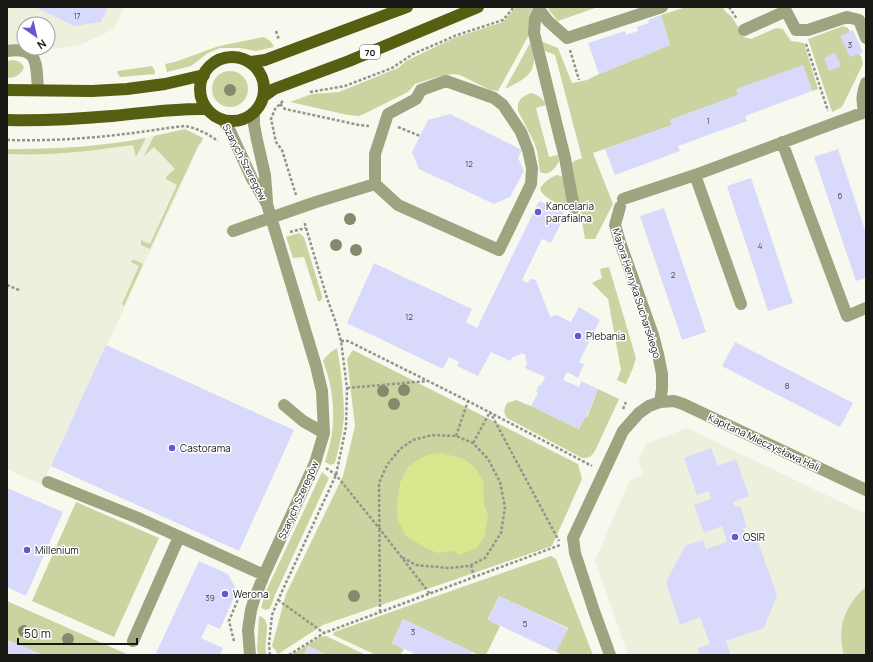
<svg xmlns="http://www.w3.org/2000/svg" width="873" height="662" font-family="Manrope,sans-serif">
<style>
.built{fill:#ecf0dd;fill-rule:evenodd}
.green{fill:#cbd4a1}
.water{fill:#d9e88e}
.building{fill:#d9dafb}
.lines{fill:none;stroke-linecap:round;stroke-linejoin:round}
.path{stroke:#93948c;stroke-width:2.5;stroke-dasharray:3 2;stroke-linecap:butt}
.minor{stroke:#9ea480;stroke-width:12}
.major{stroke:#565f11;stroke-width:12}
.tree{fill:#85896e}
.poi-dot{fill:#6657d1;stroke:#fff;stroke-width:1.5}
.labels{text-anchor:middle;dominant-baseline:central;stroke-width:3;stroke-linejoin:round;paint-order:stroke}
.number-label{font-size:8px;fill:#48484e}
.shield{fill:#fff;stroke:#5d5d5a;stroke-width:1}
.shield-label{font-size:9px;font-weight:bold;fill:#171814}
.street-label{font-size:10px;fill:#171814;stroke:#fff}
.poi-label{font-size:10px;fill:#171814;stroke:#fff;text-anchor:start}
</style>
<rect width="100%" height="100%" fill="#f7f9ee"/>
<path class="built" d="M7,7H124L114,29L80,45L7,55ZM24,24H48V48H24Z
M185,129L203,138L42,485L7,469V149H39L78,147L129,141L169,133Z
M687,428L866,514V655H628L595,560L630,480L643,474L638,461L646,444Z"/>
<path class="green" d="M516,7H533L529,15L530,33L498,91L490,90L460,75L453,74L437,77L415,84L408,92L366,113L359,116L348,115L290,102L312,94L339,92L398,68L406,61L454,38L503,22Z
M548,7H598L558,21L549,10Z
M686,7H723L725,11L732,17L744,37L751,39L776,28L783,29L791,41L804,43L818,89L812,91L803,66L738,95L670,120L672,125L593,153L613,204L595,239H585L572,163L574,161L582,158L555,55L545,51L540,41L558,48L572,83L587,80L599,74L670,45L661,15Z
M843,26L848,28L862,59L863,64L842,107L832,112L808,39Z
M263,37C269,39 272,42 274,47L256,51L240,48H220L208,53L191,66L167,72L165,64L175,62L219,46Z
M530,43C531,47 533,51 534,55C536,76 520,81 505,89Z
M13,60C18,61 21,62 24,67C21,75 15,78 7,78V61Z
M152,66L155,71V74L121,77L119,76L117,72L118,71Z
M212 89a18 18 0 1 1 36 0a18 18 0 1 1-36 0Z
M531,93C538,95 543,98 546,105L536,108L549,157L558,155L559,161C556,168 549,177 540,172L537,151L534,142L518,111C517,100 521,97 531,93Z
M185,129L203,138L201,143L199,144L150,249L141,245V240L150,244L177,185L166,179V177L175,169L154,147L144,156L154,136Z
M146,138L136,157L133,145C91,151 50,156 7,154V149C54,149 100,147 146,138Z
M557,175L561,176L564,179L569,208L567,209C559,204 543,198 540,189C543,183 550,177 557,175Z
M299,233L304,237L322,296V299L320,301H318L304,257L293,258L286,237Z
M132,260H135L143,264L124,306L122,304L139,266L131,262Z
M609,267L636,358L633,368L626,384L617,380L621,370L608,299L592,283L602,278L600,269Z
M337,348C341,370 344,394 344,416C343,432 339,447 335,463L331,465L325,462C329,448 333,434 333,419C334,399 330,380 323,361C327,355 331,351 337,348Z
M353,350L578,464L582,479L552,546L323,625L278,654L272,646L286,594L343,476L355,426L347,359Z
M598,389L619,399L595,451C591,457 589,458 582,458L507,418C503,413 504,408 507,403L516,400L531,406L579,429L585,417H587Z
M322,472L329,478L275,595L271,606L269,609L266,610L261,608L265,593Z
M76,502L159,538L114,637L32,601Z
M551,556L556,559L593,655H563L556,652L568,628L499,596L488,619L500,626L486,655H479L472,652L403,619L392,643L404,649L400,655H376L333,635L334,632Z
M866,587V655H844C836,629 845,604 866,587Z
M7,601L129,655H43L7,640Z
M259,616C271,619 266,633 266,642C265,646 266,651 266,655H258L257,648Z
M326,636L366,655H327L308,646L304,655H291L320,637Z"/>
<path class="water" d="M441,453L464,459L475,468L483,480L484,505L488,515L484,538L476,548L460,555L453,551L438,553L428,549L406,536L398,520L397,504L400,483L408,467L423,457L431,454Z"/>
<path class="building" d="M37,7H108L101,22L74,26L37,8Z
M661,15L670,45L599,74L588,43L625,31L626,35L638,31L637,27L649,23L648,20Z
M853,30L863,52L850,57L840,36Z
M835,53L841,66L829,71L824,58Z
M803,65L812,91L745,116L747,121L678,146L680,151L615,175L605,149L672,125L670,120L738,95L736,89Z
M450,114L522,150L518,158L524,171L510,197L494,204L419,169L412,152L428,120Z
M838,149L866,233V278L856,281L814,157Z
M751,178L793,303L768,311L727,186Z
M539,201L563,212L564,217L551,243L542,239L522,280L528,283L530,279L536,280L550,317L557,315L571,322L579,307L600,320L579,362L584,364L578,378L567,372L563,380L579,387L581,381L598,389L586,417H585L579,429L531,406L538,393L536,392L539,385H541L545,377L525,368L527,363L525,357L526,355L521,353L520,355L513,357L510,361L491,352L478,376L457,366L459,362L449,357L443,369L347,323L374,263L472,309L466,322L477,328Z
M664,208L706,332L682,340L640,216Z
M735,342L853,403L840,427L722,366Z
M106,345L294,430L239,551L51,466Z
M711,448L718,466L736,459L749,496L733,502L735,507L740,506L747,527L743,528L748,542L757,539L777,595L764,628L726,641L731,655H700L698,648L710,644L700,617L680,625L666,582L685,546L703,540L706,549L727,542L722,526L704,533L694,505L711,499L709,491L697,495L684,458Z
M7,488L63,512L26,596L7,587Z
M199,561L228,574L237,591L220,629L208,624L201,638L223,648L220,655H161L156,653Z
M499,596L568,629L556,652L488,620Z
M403,619L472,652L471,655H417L392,643Z
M7,640L43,655H7Z
M308,646L327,655H304Z"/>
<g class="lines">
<path class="path" d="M729,7L737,19
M276,31L279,40
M806,44L828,111
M570,50L579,80
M310,92L345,86L392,68L413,54L457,35L503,20L514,7
M283,101L275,109L271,119L276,142L282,150L296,195
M280,104L285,109L359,125L369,126
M398,127L420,136
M7,140C46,141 85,139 124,134C144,132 164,128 185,126C197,128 208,134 218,141
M290,232L306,228
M7,285L19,290
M341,341H348L468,401L592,466
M347,388L427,381
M623,409L626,402
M456,436L468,401
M473,443L490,412L559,541
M326,468L336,475L379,528L430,594
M471,565L474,577
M278,600L324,633
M380,612L379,483L387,465L400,449L413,440L432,435L456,436L473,443L488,459L500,482L505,507L501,533L485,558L469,566L448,568L416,565L400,556
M234,641L229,621L241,592
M270,655L269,644L272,615L278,600L336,475L346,427L347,388L341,341L336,323L327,298L304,221
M289,655L324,633L560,545"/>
<path class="minor" d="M540,7L535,18L534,33L565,158L574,208
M539,9L548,21L567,38L662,7
M744,30L786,11L796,30H808L847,17L859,20L866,38
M7,51C40,46 36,66 38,90
M254,113V125L257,140L265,175L267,201
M223,120L230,131L252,179L267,204L316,366L322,391L324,433L315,463L264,575L254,600L251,610L248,630L250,655
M782,142L847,316L866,308
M695,175L741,304
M623,199L695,175L832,124L865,112C861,102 862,94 866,83
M620,207L615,225L620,242L653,335L658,354L662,374V389L660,402
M233,231L316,202L375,184L398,205L499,250L531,184L532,168L528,150L521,132L503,105L494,98L446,81L421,90L416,99L388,114L375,154V184
M284,405L303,421L324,433
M48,482L138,518L264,575
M133,641L179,537
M610,655L594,611L575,553L573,538L623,431L639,413L649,406L660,402L674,401L683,404L866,490"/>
<path class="major" d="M200 89a32 32 0 1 1 64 0a32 32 0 1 1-64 0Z
M250,62L265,60L407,7
M7,90L92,91L127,89L165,84L204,75
M263,97L274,89L349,61L478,7
M7,120C42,121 77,119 112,116C143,113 175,108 207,109"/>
</g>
<g class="tree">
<circle cx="230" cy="90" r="6"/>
<circle cx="350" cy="219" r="6"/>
<circle cx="336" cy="245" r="6"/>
<circle cx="356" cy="250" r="6"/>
<circle cx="404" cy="390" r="6"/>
<circle cx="383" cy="391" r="6"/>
<circle cx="394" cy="404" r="6"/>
<circle cx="354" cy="596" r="6"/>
<circle cx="24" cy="631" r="6"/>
<circle cx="68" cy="639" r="6"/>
</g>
<g class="poi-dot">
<circle cx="538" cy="212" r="4"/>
<circle cx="578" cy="336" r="4"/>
<circle cx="172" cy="448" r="4"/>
<circle cx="735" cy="537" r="4"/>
<circle cx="27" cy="550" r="4"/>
<circle cx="225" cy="594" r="4"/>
</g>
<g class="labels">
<g class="number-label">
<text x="77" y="15">17</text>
<text x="850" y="44">3</text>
<text x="708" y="120">1</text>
<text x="469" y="163">12</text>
<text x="840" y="195">6</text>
<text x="760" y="245">4</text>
<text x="673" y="274">2</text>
<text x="409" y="316">12</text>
<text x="787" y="385">8</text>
<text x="210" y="597">39</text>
<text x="525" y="623">5</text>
<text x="413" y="631">3</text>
</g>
<rect class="shield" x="360" y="45" width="20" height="14" rx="3"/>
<g class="shield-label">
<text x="370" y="52">70</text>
</g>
<g class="street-label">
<text transform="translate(245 162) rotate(63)">Szarych Szeregów</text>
<text transform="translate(637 293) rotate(72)">Majora Henryka Sucharskiego</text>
<text transform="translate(764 442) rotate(25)">Kapitana Mieczysława Hali</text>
<text transform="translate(298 500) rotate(-66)">Szarych Szeregów</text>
</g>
<g class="poi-label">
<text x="546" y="206">Kancelaria<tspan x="546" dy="12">parafialna</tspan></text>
<text x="586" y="336">Plebania</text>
<text x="180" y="448">Castorama</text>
<text x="743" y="537">OSIR</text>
<text x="35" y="550">Millenium</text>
<text x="233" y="594">Werona</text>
</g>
</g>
<rect width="873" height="662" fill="none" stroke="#171814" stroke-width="16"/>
<g transform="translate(36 36) rotate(146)"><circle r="19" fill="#ffffff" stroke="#a2a3a1"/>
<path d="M0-3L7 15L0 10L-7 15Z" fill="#6657d1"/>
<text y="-6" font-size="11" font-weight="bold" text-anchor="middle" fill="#171814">N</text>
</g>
<path d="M18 638v6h119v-6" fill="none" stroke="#171814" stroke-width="2"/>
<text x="24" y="638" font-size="12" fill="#171814" stroke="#ffffff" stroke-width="3" paint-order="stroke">50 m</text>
</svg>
